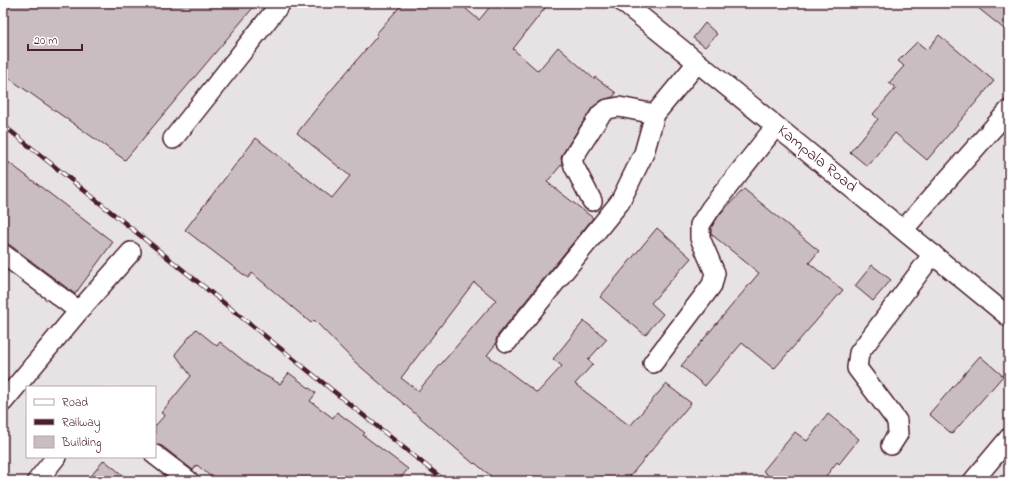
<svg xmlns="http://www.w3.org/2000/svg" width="1012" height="484" font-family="'Indie Flower',sans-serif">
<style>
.built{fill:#e7e2e3;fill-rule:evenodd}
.building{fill:#cabdc1;stroke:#4a1f2b;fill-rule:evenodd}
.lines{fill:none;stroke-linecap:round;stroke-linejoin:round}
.minor-casing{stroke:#4a1f2b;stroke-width:22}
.minor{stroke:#fff;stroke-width:19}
.rail-casing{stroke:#4a1f2b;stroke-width:4.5}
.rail{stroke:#fff;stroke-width:3;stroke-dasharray:9;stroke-linecap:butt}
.labels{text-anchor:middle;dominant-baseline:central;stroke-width:3.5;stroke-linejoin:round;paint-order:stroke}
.street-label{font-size:16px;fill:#4a1f2b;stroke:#fff}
</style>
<rect width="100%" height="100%" fill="#f4f2f2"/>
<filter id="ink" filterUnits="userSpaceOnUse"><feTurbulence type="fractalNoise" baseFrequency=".025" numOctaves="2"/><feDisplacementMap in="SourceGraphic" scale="8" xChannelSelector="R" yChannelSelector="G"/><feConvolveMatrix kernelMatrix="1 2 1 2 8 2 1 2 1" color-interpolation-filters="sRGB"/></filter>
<g filter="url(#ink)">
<path class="built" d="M3,3H1009V481H3ZM27,387H155V457H27Z"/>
<path class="building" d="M3,3H257L125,160L3,74Z
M403,3H459L479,20L493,3H549L513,49L538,71L558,47L594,79L595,77L616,93L613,97L602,100L592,108L563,153L561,158L562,164L547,182L593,218L498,335L496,340V344L487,355L537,393L562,366L553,359L584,321L607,339L588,360L593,364L575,384L630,426L666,384L691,403L626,481H497L475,463L474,464L355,362L314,320L311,323L252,273L248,278L185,230L256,138L332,198L350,176L297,133L328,94L378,35L376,34ZM474,282L496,300L418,391L401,378Z
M972,3H1009V33Z
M705,23L717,34L705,47L693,38Z
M939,35L994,81L927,160L895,133L867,166L850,152L878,119L873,114L896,88L889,83L904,66L898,61L917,42L927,50Z
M3,158L113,242L75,294L10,245L3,243Z
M744,189L819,251L809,263L843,290L774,369L742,343L705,386L681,366L759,273L711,234V228L719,215Z
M657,228L691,258L651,303L663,314L645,335L600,297Z
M872,265L891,280L873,301L855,286Z
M196,329L217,346L220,342L255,370L280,384L289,373L316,393L310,401L333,418L337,412L365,433L363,435L408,469L398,481H216L197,465L193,470L162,446L155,444V426L165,415L161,413L191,376L175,354Z
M980,356L1003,376L952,434L929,414Z
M828,414L859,439L839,464L837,462L822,481H775L763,471L795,432L807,441Z
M104,460L130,481H87Z"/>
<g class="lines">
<defs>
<path id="minor" d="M624,3L776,126L1009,317
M173,139L281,3
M592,201L574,166L572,159L601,114L608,109L619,107L655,114
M903,230L1009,110
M3,254L79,311
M507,342L620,202L644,153L655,114L697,63
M653,363L712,285L715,273L700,238V225L711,208L776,126
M3,402L79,311L131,252
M891,445L898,434L897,421L857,368L859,353L933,254
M155,455L189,481
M37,481L56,457
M973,481L1009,438"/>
</defs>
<use href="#minor" class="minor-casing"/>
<use href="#minor" class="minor"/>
<defs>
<path id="rail" d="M3,125L445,481"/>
</defs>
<use href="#rail" class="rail-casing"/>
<use href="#rail" class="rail"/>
</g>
</g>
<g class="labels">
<g class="street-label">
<text transform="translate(817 159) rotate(39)">Kampala Road</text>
</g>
</g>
<rect width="1012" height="484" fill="none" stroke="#fff" stroke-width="16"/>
<rect x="8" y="8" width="996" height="468" fill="none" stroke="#4a1f2b" stroke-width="1.5" filter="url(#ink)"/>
<rect x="26" y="386" width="130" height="72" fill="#ffffff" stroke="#b7a5aa"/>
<rect x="34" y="399" width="20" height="6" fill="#ffffff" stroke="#b7a5aa"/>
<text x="62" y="406" font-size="12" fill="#4a1f2b">Road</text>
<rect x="34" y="419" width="20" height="6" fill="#4a1f2b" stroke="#b7a5aa"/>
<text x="62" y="426" font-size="12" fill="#4a1f2b">Railway</text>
<rect x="34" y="436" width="20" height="12" fill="#cabdc1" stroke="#b7a5aa"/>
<text x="62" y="446" font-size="12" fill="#4a1f2b">Building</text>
<path d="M28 44v6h54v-6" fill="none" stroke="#4a1f2b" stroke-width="2"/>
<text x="34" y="44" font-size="12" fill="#4a1f2b" stroke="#ffffff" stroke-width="3" paint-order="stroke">20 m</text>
</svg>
